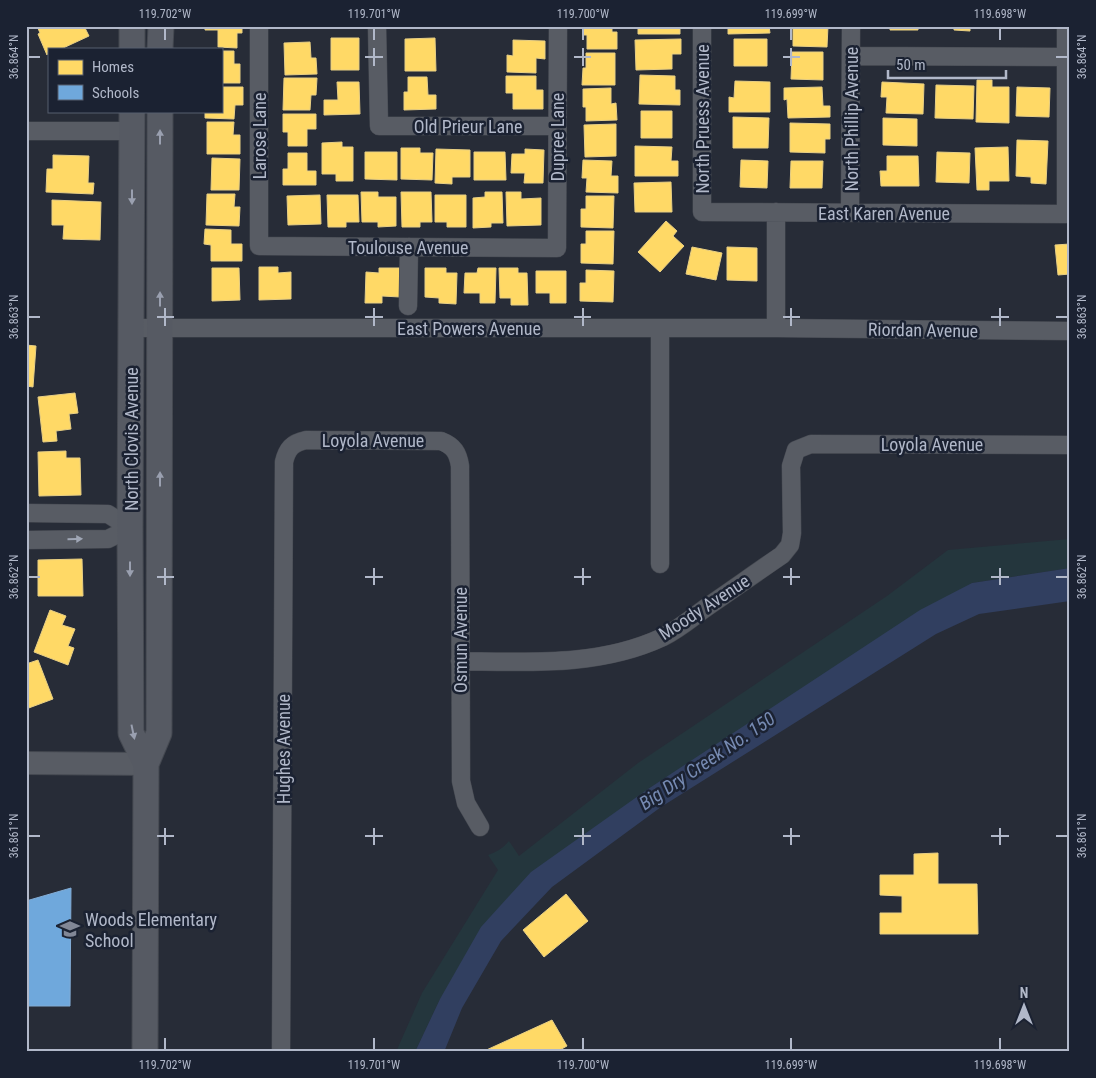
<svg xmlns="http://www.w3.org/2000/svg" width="1096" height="1078" font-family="'Roboto Condensed',sans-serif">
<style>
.green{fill:#24363d}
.water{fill:#313f60}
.homes{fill:#ffd966;stroke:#e8cf84}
.schools{fill:#6fa8dc;stroke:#83add6}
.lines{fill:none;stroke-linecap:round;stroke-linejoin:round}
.minor-casing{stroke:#444850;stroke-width:19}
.tertiary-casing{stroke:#444850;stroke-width:24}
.secondary-casing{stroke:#444850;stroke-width:27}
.minor{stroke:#585c64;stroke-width:18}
.tertiary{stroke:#585c64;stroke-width:22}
.secondary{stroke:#565a63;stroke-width:25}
.oneway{fill:#9aa0b0}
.oneway2{fill:#9fa6b5}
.ticks{fill:none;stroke:#b1b8c9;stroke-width:2}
.labels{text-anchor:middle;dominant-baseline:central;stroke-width:5;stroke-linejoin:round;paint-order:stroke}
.street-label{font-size:18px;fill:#b1b8c9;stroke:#1b2232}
.poi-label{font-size:18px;fill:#b1b8c9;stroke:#1b2232;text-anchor:start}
.water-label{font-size:19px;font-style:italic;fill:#768ab2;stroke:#1b2232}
.neatline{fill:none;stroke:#b1b8c9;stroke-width:2}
.ticks-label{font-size:12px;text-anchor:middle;fill:#b1b8c9}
</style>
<rect width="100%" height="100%" fill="#272c37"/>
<path class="green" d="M1070,539V568L972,583L648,789L440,999L415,1052H396L422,993L498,870L488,855C497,852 503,848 509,841L519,856L638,763L887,596L948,550Z"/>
<path class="water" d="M1070,568V601L979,614L936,634L661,807L552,887L501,941L462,1008L444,1052H415L440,999L481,927L531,872L648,789L920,610L972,583Z"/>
<path class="homes" d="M37,26H84L89,36L61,49H49L47,55L38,34L40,33Z
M205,26H242V33H237V48L218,47V30H205Z
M583,26H612V32H617V49H587V35H583Z
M638,26H680V34H638Z
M728,26H769L770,33L728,34Z
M793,26H828L827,47L793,46Z
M890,26H918V30H890Z
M954,26H970V31L954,30Z
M331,38H359V70H331Z
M435,38L436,71H405V39Z
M681,39V54H672V69L636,70L635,40Z
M734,39H767V66H734Z
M513,40L545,41V59L536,58V73L507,72V55L513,56Z
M310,42L311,58H316L317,74L285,75L284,43Z
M221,51H234V64H240V83H221Z
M792,52H823V80L791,79Z
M586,53H615V85H582L583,68H586Z
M640,75L675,76V90H680V105L639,104Z
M506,76H536V90H543V109H513V93H506Z
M408,77H427L428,95H436V109L404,110V92H408Z
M284,78H317L316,95H311L310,110H283Z
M977,80H992V87H1009V123L976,122Z
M735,81L770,82V112H729V97L734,98Z
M337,82H359L360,114L324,115V100H338Z
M882,82L924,84L923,114L886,113L887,97H881Z
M936,85L974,86L973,119L935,118Z
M221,87H243V105H235L234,119L205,118V111H221Z
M822,87L823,106H830V117L788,118L787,99L784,100V88Z
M1017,87L1050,88L1049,117L1016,116Z
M611,88V104L616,103L617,120L586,121V107H583V89Z
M641,111H672V138H641Z
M283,114H316V129H307V146H288V132H283Z
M733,117L769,118L768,148H733Z
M883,118L917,119V146L883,145Z
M207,122H234L233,135H240V154H207Z
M790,123L830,124V139H825V153L790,152Z
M616,124V156L585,157L584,125Z
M1017,140L1048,141L1046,184L1031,183V177L1016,176Z
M342,142V147H353V181H336V174H322V143Z
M635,146L672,147L671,161H678V176H635Z
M1008,147L1009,181H989V190H977L975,148Z
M401,148H420V153H433L432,180L401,179Z
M436,149L470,150V177H452V184L435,183Z
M525,149L544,150L543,183H524L525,173H511L512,154H525Z
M365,152H397V180L365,179Z
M474,152H505L506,180H474Z
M937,152L970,153L969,183L936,182Z
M288,153H307V171H316V185H283V169H288Z
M53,155L89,156L88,183H94L93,194L46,192L47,169H53Z
M887,156H918L919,186H881L880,171H887Z
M212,158L240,159L239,190H211Z
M583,160L612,161L611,176H618V193L586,192L587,178H582Z
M741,160L768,161L767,188L740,187Z
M791,161H823L822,188H790Z
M671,182L672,212H635L634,183Z
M361,192H378V197H396V226L378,227V222H362Z
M401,192H431L432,222H420V227H402Z
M485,192H502L503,223H491V227L473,228V198L485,197Z
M506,192H521V199L541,198V225L507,226Z
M207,194H235L234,207H240L239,226L206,225Z
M320,195L321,224L288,225L287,196Z
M327,195H358L359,222H346V227H328Z
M435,195H466V227H447V222H435Z
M586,196H614L613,228L581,227V209H586Z
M52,200L101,202L100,240L63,239L64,225H52Z
M666,221L677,231L673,236L684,246L660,272L638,252Z
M205,229L231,230V244H242V261H211V245L204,244Z
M586,231H614L613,264L581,263V244H586Z
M1070,244V274L1058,275L1055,245Z
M692,247L722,253L716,280L686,274Z
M727,247L757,248V281L727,280Z
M259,267H278V273L291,272V299L259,300Z
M212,268H239L240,300L212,301Z
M379,268H400V297L382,296V303H365L366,272L379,273Z
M425,268H446V273H457L456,304L439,303V298L425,297Z
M478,268H496L495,303H480V293H464L465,273H477Z
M499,268H518V273H527L528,305H511V298H500Z
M586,270L614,271L613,302L580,301V283H586Z
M536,271H566V303H550V293H536Z
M26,345L36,346L33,387L26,386Z
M75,393L78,413L69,414L71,429L56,431L57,441L43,442L38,397Z
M66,451V458H80L81,495L39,496L38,452Z
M82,559L83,596H38V560Z
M50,610L66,616L62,625L75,629L68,646L74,648L68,665L34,652Z
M38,660L53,699L26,709V664Z
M938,853V884H977L978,934H880V913H902V896L880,895V875H914V854Z
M566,894L588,921L544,957L523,930Z
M552,1020L567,1046L556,1052H482Z"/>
<path class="schools" d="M71,888L70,1006H26V901Z"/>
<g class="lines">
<defs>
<path id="minor" d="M259,26V246L557,248L558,26
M377,26L379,126H557
M702,26V212L1066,214V26
M851,56L1066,57
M26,131H132
M850,213L851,26
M408,306L409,247
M131,328H776L1070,331
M776,328V212
M26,513L108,514L130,528L108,539L26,540
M660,564V328
M460,661C529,662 599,667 663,637C679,629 693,617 707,607C732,590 757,572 782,555L790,545L792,533L791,466L796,450L811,444L1070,445
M281,1052L284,462C287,449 292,443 306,440L441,441C454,446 458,453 460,466L461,781L466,803L480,827"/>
<path id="tertiary" d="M26,763L146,764"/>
<path id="secondary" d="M132,26V49
M160,49L161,26
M132,111L130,528L131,733L146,764
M145,1052L146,764L159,733L160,111"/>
</defs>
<use href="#minor" class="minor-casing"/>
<use href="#tertiary" class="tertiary-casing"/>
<use href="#secondary" class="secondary-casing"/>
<use href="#minor" class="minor"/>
<use href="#tertiary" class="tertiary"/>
<use href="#secondary" class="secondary"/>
</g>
<defs><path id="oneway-solid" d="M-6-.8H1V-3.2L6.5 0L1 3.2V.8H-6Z" transform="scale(1.25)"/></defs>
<g class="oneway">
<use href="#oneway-solid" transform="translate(160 137) rotate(-90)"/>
<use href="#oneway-solid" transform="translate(132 197) rotate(90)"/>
<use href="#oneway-solid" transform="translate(160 299) rotate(-90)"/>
<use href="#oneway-solid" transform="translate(160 479) rotate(-90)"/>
<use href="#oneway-solid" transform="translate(130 569) rotate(90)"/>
<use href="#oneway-solid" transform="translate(133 732) rotate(78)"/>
</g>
<use class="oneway2" href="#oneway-solid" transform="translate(75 539) rotate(-1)"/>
<path class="ticks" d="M165,28V40M374,28V40M583,28V40M791,28V40M1000,28V40M374,48V66M583,48V66M791,48V66M28,57H40M365,57H383M574,57H591M783,57H800M1056,57H1068M165,308V326M374,308V326M583,308V326M791,308V326M1000,308V326M28,317H40M157,317H174M365,317H383M574,317H591M783,317H800M991,317H1009M1056,317H1068M165,568V585M374,568V585M583,568V585M791,568V585M1000,568V585M28,577H40M157,577H174M365,577H383M574,577H591M783,577H800M991,577H1009M1056,577H1068M165,828V845M374,828V845M583,828V845M791,828V845M1000,828V845M28,836H40M157,836H174M365,836H383M574,836H591M783,836H800M991,836H1009M1056,836H1068M165,1038V1050M374,1038V1050M583,1038V1050M791,1038V1050M1000,1038V1050"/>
<defs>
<symbol id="school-bare" viewBox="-9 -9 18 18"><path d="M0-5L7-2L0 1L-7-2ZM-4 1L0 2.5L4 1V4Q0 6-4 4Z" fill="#818796" stroke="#1b2232" stroke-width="2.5" paint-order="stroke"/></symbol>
</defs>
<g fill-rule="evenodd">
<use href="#school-bare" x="56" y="915" width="28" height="28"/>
</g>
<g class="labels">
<g class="street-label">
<text transform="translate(702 119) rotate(-90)">North Pruess Avenue</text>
<text transform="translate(851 119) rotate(-90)">North Phillip Avenue</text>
<text x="468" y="126">Old Prieur Lane</text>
<text transform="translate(259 136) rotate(-90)">Larose Lane</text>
<text transform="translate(557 137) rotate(-90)">Dupree Lane</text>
<text x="884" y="213">East Karen Avenue</text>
<text x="408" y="247">Toulouse Avenue</text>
<text x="469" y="328">East Powers Avenue</text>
<text transform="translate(923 330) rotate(1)">Riordan Avenue</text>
<text transform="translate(131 439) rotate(-90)">North Clovis Avenue</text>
<text x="373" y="440">Loyola Avenue</text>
<text x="932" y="444">Loyola Avenue</text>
<text transform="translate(704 607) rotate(-33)">Moody Avenue</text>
<text transform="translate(460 640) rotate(-90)">Osmun Avenue</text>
<text transform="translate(283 749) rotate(-90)">Hughes Avenue</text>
</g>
<g class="poi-label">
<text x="85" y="919">Woods Elementary<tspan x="85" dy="21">School</tspan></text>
</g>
<g class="water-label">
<text transform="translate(707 761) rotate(-34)">Big Dry Creek No. 150</text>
</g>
</g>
<rect width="1096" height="1078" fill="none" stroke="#1b2232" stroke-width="55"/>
<rect x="48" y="48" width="175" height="65" fill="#1b2232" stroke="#575e6e"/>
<rect x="58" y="60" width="25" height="15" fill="#ffd966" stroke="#575e6e"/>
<text x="92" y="72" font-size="15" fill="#b1b8c9">Homes</text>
<rect x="58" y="85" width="25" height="15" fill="#6fa8dc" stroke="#575e6e"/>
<text x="92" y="98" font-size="15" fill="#b1b8c9">Schools</text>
<g transform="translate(1024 1006)" stroke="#1b2232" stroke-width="4" paint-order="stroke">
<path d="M0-4L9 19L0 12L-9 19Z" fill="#b1b8c9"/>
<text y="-8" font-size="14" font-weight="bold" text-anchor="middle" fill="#b1b8c9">N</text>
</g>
<path d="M888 70v8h118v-8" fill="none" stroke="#b1b8c9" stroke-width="2.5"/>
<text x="896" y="70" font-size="15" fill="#b1b8c9" stroke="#1b2232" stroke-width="4" paint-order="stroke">50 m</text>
<rect x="28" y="28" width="1040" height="1022" class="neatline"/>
<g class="ticks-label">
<text x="165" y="18">119.702°W</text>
<text x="374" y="18">119.701°W</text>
<text x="583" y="18">119.700°W</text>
<text x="791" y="18">119.699°W</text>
<text x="1000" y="18">119.698°W</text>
<text transform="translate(14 57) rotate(-90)" y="4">36.864°N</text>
<text transform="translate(1082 57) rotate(-90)" y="4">36.864°N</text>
<text transform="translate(14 317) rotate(-90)" y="4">36.863°N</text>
<text transform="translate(1082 317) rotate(-90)" y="4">36.863°N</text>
<text transform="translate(14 577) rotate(-90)" y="4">36.862°N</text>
<text transform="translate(1082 577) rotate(-90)" y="4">36.862°N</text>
<text transform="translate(14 836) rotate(-90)" y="4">36.861°N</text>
<text transform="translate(1082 836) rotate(-90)" y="4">36.861°N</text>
<text x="165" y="1069">119.702°W</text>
<text x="374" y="1069">119.701°W</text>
<text x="583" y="1069">119.700°W</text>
<text x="791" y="1069">119.699°W</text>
<text x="1000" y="1069">119.698°W</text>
</g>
</svg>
